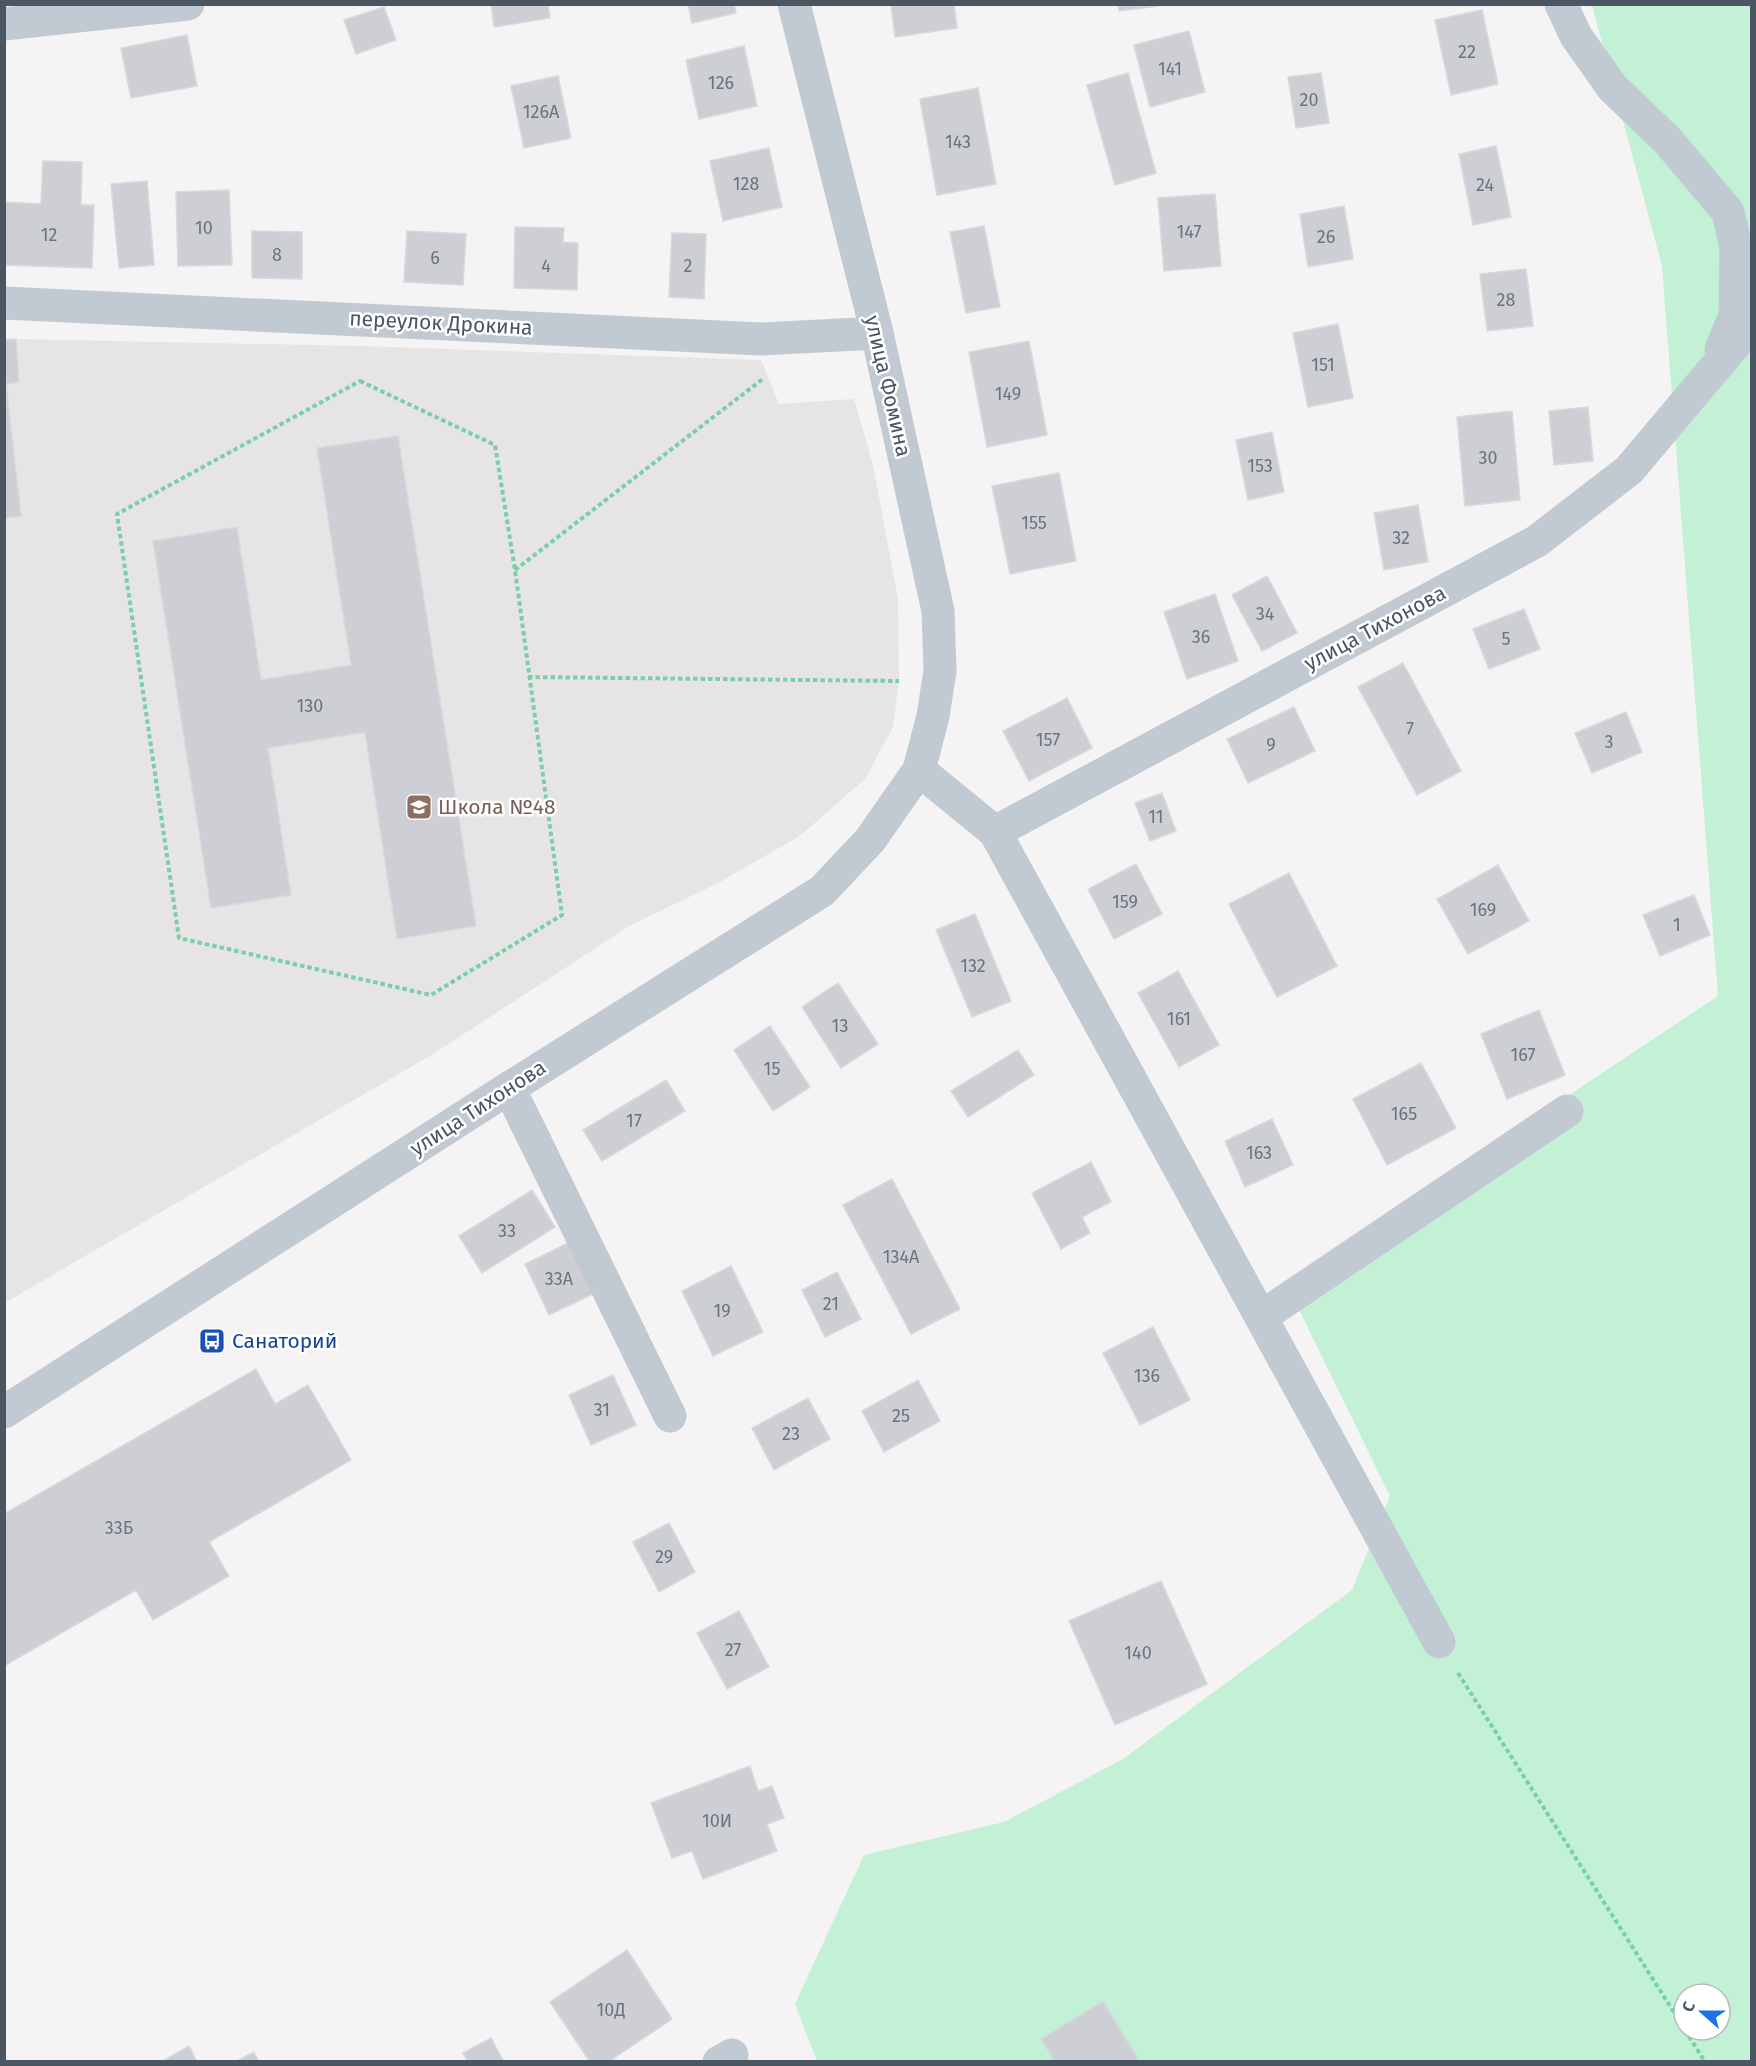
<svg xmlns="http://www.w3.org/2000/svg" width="1756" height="2066" font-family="'Fira Sans',sans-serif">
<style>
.education{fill:#e6e4e5}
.green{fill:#c3f1d5;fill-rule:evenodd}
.building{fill:#cdcfd5;stroke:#d7d9de;stroke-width:1.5}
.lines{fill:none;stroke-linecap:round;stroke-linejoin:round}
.path{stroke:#7ad0a6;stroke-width:4;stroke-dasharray:4.5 3;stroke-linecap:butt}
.minor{stroke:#c1cad2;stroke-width:33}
.labels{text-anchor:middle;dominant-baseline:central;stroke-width:5;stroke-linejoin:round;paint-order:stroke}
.number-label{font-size:18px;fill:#6b747e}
.street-label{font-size:21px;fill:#4a5661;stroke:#fff}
.education-label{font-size:21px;fill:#785e54;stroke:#fff;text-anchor:start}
.transit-label{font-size:21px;fill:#164399;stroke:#fff;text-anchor:start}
</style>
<rect width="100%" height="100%" fill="#f5f3f3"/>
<path class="education" d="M16,339L360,346L761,360L779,404L854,399L873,465L898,599L899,681L893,727L865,779L801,835L720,882L631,925L433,1054L6,1302L5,1297L4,518L21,515L6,384L19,382Z"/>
<path class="green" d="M1592,5H1751V2061H817L795,2004L864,1855L1004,1822L1123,1759L1352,1590L1390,1496L1286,1283L1718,996L1662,266ZM1684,1994H1720V2030H1684Z"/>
<path class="building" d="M491,4H548L550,18L494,27Z
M688,4H734L736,13L692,23Z
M891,4H954L957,28L895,37Z
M1118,4H1158V6L1119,11Z
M384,7L396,40L356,54L344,20Z
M1482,10L1498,84L1451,95L1435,20Z
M1189,31L1205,92L1150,107L1134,45Z
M187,35L197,86L131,98L121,48Z
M744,46L757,106L699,119L686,60Z
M1128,73L1156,173L1115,185L1087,85Z
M1321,73L1329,123L1296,128L1288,77Z
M558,76L571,138L524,148L511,86Z
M978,88L996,184L937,195L920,99Z
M1496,146L1511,217L1473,225L1459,154Z
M769,148L782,207L723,221L710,161Z
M43,161L82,162L81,205H94L92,268L4,265V202L41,204Z
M147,181L154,265L119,268L111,184Z
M229,190L232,265L178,266L176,192Z
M1215,194L1221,266L1164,271L1158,198Z
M1344,206L1353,259L1308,267L1300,214Z
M984,226L1000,307L966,313L950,232Z
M515,227L564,228L563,242L578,243L577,290L514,288Z
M252,231L302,232V279L252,278Z
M407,231L466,234L463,285L404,282Z
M672,233L706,234L704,299L669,297Z
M1526,269L1533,326L1487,331L1480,274Z
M1338,324L1353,398L1308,407L1293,333Z
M16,339L19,382L6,384L21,516L4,518V340Z
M1029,341L1047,435L987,447L969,352Z
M1588,407L1593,461L1554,465L1549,411Z
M1512,411L1520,500L1465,506L1457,417Z
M1272,432L1284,492L1248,500L1236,440Z
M398,436L476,926L397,939L365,732L268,748L291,895L211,908L153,541L237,527L261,680L351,665L317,448Z
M1059,473L1076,561L1010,574L992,486Z
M1418,505L1428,562L1384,570L1374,513Z
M1267,576L1297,633L1262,651L1232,595Z
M1215,594L1238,661L1187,679L1164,612Z
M1524,609L1540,649L1489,669L1473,629Z
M1403,663L1461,771L1417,795L1358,687Z
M1067,698L1092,748L1029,781L1003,731Z
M1294,707L1315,751L1248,783L1227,739Z
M1626,712L1642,752L1592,773L1575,733Z
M1162,793L1176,831L1150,841L1135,803Z
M1136,864L1162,914L1114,939L1088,889Z
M1498,865L1529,921L1468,954L1437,899Z
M1289,873L1337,966L1277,997L1229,904Z
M1694,895L1710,935L1660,956L1643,915Z
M975,914L1011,1001L972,1017L936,930Z
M1178,971L1219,1045L1179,1067L1138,993Z
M838,983L878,1044L841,1068L802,1007Z
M1539,1010L1565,1075L1507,1099L1481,1034Z
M770,1026L810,1087L773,1111L734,1050Z
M1018,1050L1034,1075L968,1117L951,1091Z
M1421,1063L1456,1128L1387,1165L1353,1099Z
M666,1080L685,1111L602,1161L583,1130Z
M1272,1119L1293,1165L1245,1187L1225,1141Z
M1091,1162L1111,1202L1082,1217L1090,1233L1061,1249L1032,1193Z
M892,1179L960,1309L911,1334L843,1205Z
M532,1190L555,1227L482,1273L459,1236Z
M568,1243L593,1294L549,1315L525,1264Z
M731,1266L763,1332L713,1356L682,1291Z
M837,1272L861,1319L825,1337L802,1290Z
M1153,1327L1190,1400L1140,1425L1103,1353Z
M256,1369L275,1404L308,1385L351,1460L209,1542L229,1576L153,1620L136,1590L4,1666V1514Z
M613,1375L636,1425L591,1445L569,1395Z
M918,1380L940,1421L884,1452L862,1411Z
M808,1398L830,1439L774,1470L752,1428Z
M669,1523L695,1572L659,1592L633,1542Z
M1161,1581L1207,1684L1115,1725L1069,1621Z
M739,1611L769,1667L727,1689L697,1633Z
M750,1766L758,1791L772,1786L784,1818L767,1824L777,1851L703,1879L692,1851L672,1858L651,1803Z
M627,1950L672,2019L608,2062H590L550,2002Z
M1103,2001L1140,2062H1055L1041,2039Z
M491,2038L504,2062H468L463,2053Z
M189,2046L197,2062H161Z
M254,2052L259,2062H235Z"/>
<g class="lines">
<path class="path" d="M360,381L495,445L515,570L562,915L431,995L179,938L117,514Z
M515,570L764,378
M528,677L899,681
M1458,1673L1684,2028
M1685,2030L1705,2062"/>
<path class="minor" d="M1561,4L1576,36L1612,87L1668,141L1728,212L1736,247L1735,315L1721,350
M4,24L188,4
M4,303L761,339L877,333
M919,770L995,832L1439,1642
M995,832L1537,541L1629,470L1752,324
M509,1088L670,1416
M1261,1317L1567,1111
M4,1412L509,1088L822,891L870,840L919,770L933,716L940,671L938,611L877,333L794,4
M719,2062L732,2055"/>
</g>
<defs>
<symbol id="school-square" viewBox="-11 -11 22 22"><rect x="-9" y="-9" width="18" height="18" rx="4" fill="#8d6e63" stroke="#fff"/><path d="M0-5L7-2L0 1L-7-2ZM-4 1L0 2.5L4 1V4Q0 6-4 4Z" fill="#fff"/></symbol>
<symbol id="bus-square" viewBox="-11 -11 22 22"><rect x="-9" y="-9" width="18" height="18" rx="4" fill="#1a4fb4" stroke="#fff"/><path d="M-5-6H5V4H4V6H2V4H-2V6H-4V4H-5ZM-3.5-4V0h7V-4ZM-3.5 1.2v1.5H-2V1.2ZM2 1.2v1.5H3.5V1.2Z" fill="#fff"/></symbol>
</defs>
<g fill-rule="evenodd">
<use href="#school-square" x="404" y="792" width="30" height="30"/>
<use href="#bus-square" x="197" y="1326" width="30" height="30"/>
</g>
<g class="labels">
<g class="number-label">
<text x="1467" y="52">22</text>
<text x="1170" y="69">141</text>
<text x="721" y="83">126</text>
<text x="1309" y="100">20</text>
<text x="541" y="112">126А</text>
<text x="958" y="142">143</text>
<text x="746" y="184">128</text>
<text x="1485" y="185">24</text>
<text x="204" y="228">10</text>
<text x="1189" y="232">147</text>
<text x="49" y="235">12</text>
<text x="1326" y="237">26</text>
<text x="277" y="255">8</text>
<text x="435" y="258">6</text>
<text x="546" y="266">4</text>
<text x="688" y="266">2</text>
<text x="1506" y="300">28</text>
<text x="1323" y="365">151</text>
<text x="1008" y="394">149</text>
<text x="1488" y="458">30</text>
<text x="1260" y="466">153</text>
<text x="1034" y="523">155</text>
<text x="1401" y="538">32</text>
<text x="1265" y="614">34</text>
<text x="1201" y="637">36</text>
<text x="1506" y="639">5</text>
<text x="310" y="706">130</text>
<text x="1410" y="729">7</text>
<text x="1048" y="740">157</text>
<text x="1609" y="742">3</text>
<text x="1271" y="745">9</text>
<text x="1156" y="817">11</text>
<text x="1125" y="902">159</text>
<text x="1483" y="910">169</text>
<text x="1677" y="925">1</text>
<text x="973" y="966">132</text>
<text x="1179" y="1019">161</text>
<text x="840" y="1026">13</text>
<text x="1523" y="1055">167</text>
<text x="772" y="1069">15</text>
<text x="1404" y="1114">165</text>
<text x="634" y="1121">17</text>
<text x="1259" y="1153">163</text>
<text x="507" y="1231">33</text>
<text x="901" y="1257">134А</text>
<text x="559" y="1279">33А</text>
<text x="831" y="1304">21</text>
<text x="722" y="1311">19</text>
<text x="1147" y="1376">136</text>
<text x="602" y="1410">31</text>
<text x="901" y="1416">25</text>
<text x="791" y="1434">23</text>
<text x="119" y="1528">33Б</text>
<text x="664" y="1557">29</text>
<text x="733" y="1650">27</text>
<text x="1138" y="1653">140</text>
<text x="717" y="1821">10И</text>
<text x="611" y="2010">10Д</text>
</g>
<g class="street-label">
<text transform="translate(441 323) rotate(3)">переулок Дрокина</text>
<text transform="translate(888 386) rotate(77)">улица Фомина</text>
<text transform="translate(1375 628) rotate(-28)">улица Тихонова</text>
<text transform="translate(478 1108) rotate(-33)">улица Тихонова</text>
</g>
<g class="education-label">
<text x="438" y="807">Школа №48</text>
</g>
<g class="transit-label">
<text x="232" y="1341">Санаторий</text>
</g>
</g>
<rect width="1756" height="2066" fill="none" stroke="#4a5661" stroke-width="12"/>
<g transform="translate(1702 2012) rotate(291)"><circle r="28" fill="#ffffff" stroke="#b7bbc0" stroke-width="1.5"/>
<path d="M0-4.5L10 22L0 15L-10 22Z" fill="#1a73e8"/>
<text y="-9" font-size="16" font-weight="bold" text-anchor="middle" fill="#4a5661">С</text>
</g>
</svg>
